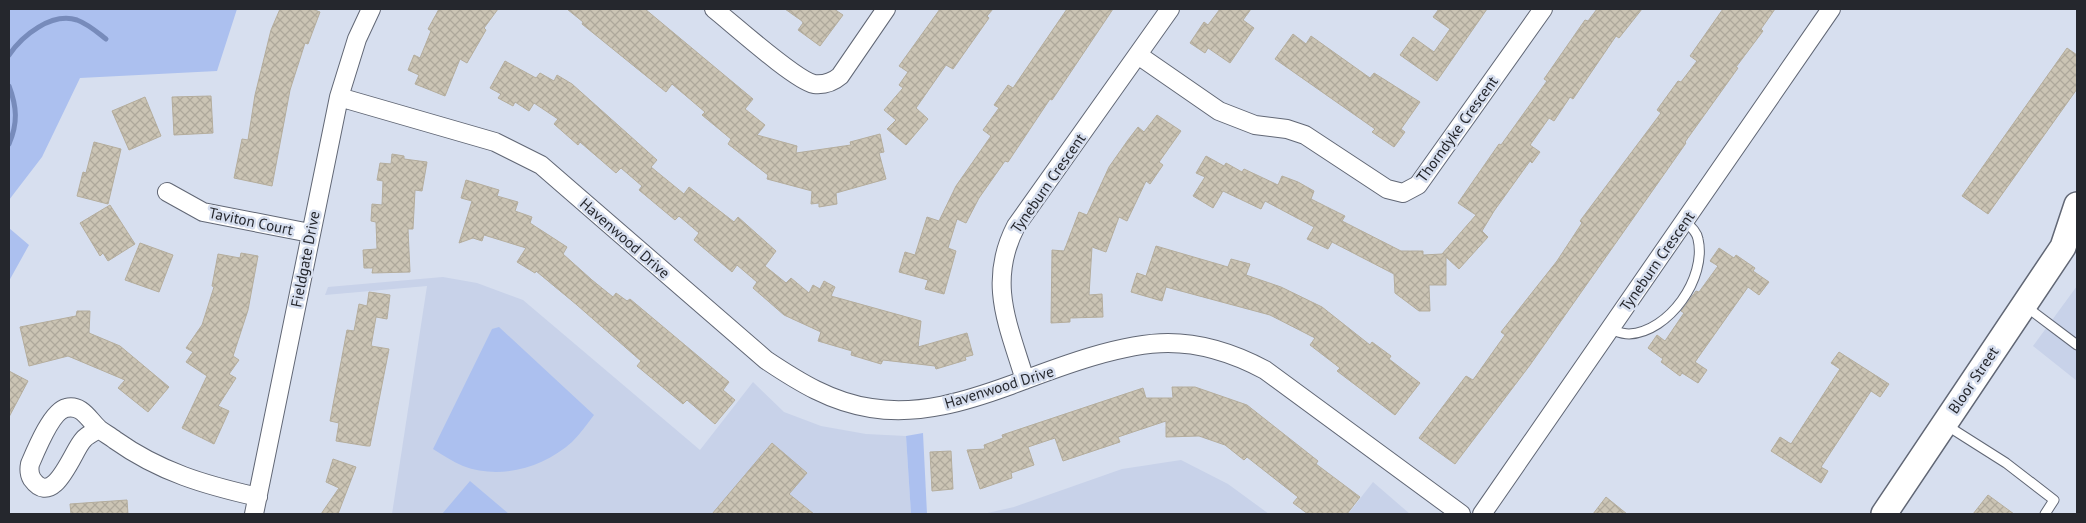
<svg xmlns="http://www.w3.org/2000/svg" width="2086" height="523" font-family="'PT Sans',sans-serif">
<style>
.built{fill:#c8d2e9}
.green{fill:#acc0ef}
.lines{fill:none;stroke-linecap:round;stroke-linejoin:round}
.stream{stroke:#778bbb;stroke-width:5}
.building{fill:url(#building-cross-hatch);stroke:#b4ad9d}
.service-casing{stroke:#616775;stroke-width:11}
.minor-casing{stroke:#616775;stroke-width:20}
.secondary-casing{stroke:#616775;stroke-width:28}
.service{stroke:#fff;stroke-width:9}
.minor{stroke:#fff;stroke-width:18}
.secondary{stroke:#fff;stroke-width:25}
.labels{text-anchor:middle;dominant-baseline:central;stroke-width:5;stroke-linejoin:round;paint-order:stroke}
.street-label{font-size:15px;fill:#25272d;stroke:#d7dfef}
</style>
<defs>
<pattern id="building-cross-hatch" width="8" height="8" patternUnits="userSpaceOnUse" patternTransform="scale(1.25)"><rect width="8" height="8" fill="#cbc4b4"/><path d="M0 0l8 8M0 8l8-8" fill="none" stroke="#aea89b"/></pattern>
</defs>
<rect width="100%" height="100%" fill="#d7dfef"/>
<path class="built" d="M443,277L477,283L523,300L700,450L753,382L784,412L821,426L866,434L906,436L911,514H392L427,286L325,295L328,287Z
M2077,286V381L2033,346Z
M1181,460L1228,484L1269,514H983L1014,507L1122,469Z
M1373,482L1410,514H1348Z"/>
<path class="green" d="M9,9H237L217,71L80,78L42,157L9,200Z
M9,228L29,245L9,281Z
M499,327L594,415C587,424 580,434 572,442C543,468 500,480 463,466C453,462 443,455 433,449L492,329Z
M923,433L927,514H911L906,436Z
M470,481L509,514H442Z"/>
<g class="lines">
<path class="stream" d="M9,55C22,36 51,12 77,20C88,24 97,32 106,39
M9,86C17,107 18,123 9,144"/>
</g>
<path class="building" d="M280,9H312L320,12L308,44L305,43L290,90L272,186L234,178L242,139L248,140L255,95L271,30Z
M439,9H498L484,28L486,30L467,63L460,59L445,96L415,84L419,75L408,70L414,55L420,58L431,31L428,29Z
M567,9H645L753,99L745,109L765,125L757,135L797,146L796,153L851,145L850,142L880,134L884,152L879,153L886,179L836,193L837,204L819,207V203L811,204L812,191L767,179L768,175L728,144L731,139L702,115L705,112L672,84L666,92L582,24L583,22Z
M785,9H834L843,15L820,46L798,30L803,23L802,21Z
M940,9H993L987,16L989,18L953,69L946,65L916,108L928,119L906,145L887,129L896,120L884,110L903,88L899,85L908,72L899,66Z
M1067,9H1113L1052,100L1050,99L1008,162L1005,161L979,198L966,223L957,219L948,248L956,251L944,294L925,289L928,280L899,272L905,252L915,255L927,217L939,221L956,186L991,136L983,130L999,108L994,105L1008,85L1013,88Z
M1220,9H1251L1243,20L1254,28L1230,63L1208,48L1205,53L1190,43L1204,22L1208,25Z
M1439,9H1487L1437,81L1400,55L1413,37L1434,52L1450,29L1433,17Z
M1597,9H1642L1619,38L1616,36L1573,99L1570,97L1554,121L1549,118L1530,145L1540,152L1532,163L1530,161L1494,211L1482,231L1488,237L1459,269L1446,257V285H1429L1430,311H1419L1395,293L1394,274L1332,242L1328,249L1307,239L1314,227L1265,201L1261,209L1223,191L1213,208L1193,196L1205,177L1196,173L1206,156L1224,166L1226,163L1242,172L1244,169L1278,185L1282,176L1298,182L1314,191L1311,199L1345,216L1342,221L1401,251H1423V255L1442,254L1476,215L1458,203L1499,144L1501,145L1547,81L1544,79L1585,20L1588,21Z
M1723,9H1775L1761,29L1763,31L1736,67L1738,68L1685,142L1686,143L1530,365L1455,464L1419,438L1466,376L1473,380L1505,335L1501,332L1557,261L1582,223L1580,221L1661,113L1657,110L1678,81L1681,82L1697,61L1690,56Z
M1293,34L1306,44L1311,36L1370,78L1374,73L1420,102L1401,129L1405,132L1394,147L1372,132L1375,129L1275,59Z
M2067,48L2077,55V89L1988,214L1962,196Z
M505,61L536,78L540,73L554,81L557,75L572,84L657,160L651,167L684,194L689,187L734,222L738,217L776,251L765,266L786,283L791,278L809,293L813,285L820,289L824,281L835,287L831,296L921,321L918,347L967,333L973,355L965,357L966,360L936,369L935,366L883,360L881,364L851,355L852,351L818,341L821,332L784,315L753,288L757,282L737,265L732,272L694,240L699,233L679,216L675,220L639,190L642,186L621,168L616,173L580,142L578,145L554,124L558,119L534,103L529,111L515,102L513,106L498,98L501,94L490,88Z
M211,96L213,133L174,135L172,97Z
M145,97L161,136L129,150L112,111Z
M1157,115L1181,131L1159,162L1163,165L1150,184L1146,181L1127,221L1119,217L1106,252L1092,247L1089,295L1102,294L1103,317L1070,318V322L1051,323L1052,250L1064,251L1079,212L1087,215L1109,167L1128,140L1138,127L1144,132Z
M94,142L121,149L108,204L77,196L83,172L86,173Z
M392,154L404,156V159L427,162L422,191L415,190L413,229H408L410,272L372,273L373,268H364L363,250L377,249L376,222L371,221L372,204L382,205L383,181L377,180L380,163L391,164Z
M466,180L499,190L497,196L518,202L515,211L532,217L530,223L567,247L563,254L592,280L613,297L616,293L627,301L630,299L729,382L723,390L735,400L715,424L687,400L683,404L637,366L641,361L577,305L536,271L535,273L517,262L526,248L484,235L482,241L473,238L459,243L472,201L461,198Z
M110,205L135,244L108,261L103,253L100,256L80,223Z
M140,243L173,255L159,292L125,280Z
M1156,246L1228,267L1231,259L1250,264L1246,275L1281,287L1322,307L1370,345L1372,342L1391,356L1389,359L1420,383L1395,415L1337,371L1340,368L1310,345L1315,338L1270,315L1166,287L1162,301L1131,292L1137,273L1146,276Z
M1719,248L1734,258L1736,255L1755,268L1753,271L1769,282L1759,295L1748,287L1695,362L1707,370L1698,383L1682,373L1680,376L1661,362L1663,359L1648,348L1657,335L1665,341L1684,313L1681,311L1696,291L1699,292L1718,266L1710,261Z
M241,253L258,256L248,310L233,356L239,360L229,374L236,378L218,406L229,411L214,444L182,428L207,376L186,362L193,352L186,348L202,325L214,287L212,286L218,254L240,258Z
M369,292L390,295L387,319L376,317L371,346L389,349L370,446H367L336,441L339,423L330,421L347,330L354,331L359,304L367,306Z
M77,311H90L89,333L120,346L169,387L148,412L118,388L125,380L68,356L29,366L20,327L76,316Z
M1839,352L1889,384L1880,397L1871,391L1821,467L1828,471L1821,483L1771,451L1780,437L1791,444L1840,369L1831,363Z
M9,371L28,381L9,417Z
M1172,387H1195L1247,405L1318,461L1316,464L1360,497L1347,514H1308L1293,503L1298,497L1247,457L1244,460L1225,445L1199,436L1166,437V421L1118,437L1120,442L1063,461L1055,438L1028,447L1034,465L1011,473L1012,478L980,489L967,450L985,449L984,445L1003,438L1002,435L1143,388L1146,398H1173Z
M772,443L807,473L789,494L814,514H712Z
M951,451L953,489L932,491L930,452Z
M333,459L356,467L338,514H321L339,488L326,482Z
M1988,495L2014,514H1973Z
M1606,497L1627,514H1593Z
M127,500L128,514H71L70,504Z"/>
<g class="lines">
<defs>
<path id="service" d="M2024,305L2077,345
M1610,329C1616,331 1622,334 1629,334C1669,332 1707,278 1698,239C1697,232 1690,226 1685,221
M1946,425L2006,463L2054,500L2045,514"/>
<path id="minor" d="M714,9C733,24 795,80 814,84C824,85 833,82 840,76L886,9
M1138,55L1219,111L1255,125L1287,129L1305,135L1387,189L1403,193L1418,185L1543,9
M339,97L495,142L541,165L766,360C799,382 831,402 871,408C919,416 967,401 1011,385C1056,368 1120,343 1168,343C1202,343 1235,354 1265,370L1461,514
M167,192L203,212L310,233
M1025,380C1008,324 987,282 1016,226L1170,9
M99,429C94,432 87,435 83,440C73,450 54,510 32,479C29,474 29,469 30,464C36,450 52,411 66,408C82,404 89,420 99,429C104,433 110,436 115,440C160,472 205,485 258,497
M254,514L339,97L357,39L371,9
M1482,514L1831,9"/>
<path id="secondary" d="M1884,514L2063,247L2077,205"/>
</defs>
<use href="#service" class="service-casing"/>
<use href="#minor" class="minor-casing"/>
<use href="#secondary" class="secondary-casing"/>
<use href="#service" class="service"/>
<use href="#minor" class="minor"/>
<use href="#secondary" class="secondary"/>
</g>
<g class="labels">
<g class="street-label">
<text transform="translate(1457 129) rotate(-54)">Thorndyke Crescent</text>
<text transform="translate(1048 183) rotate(-55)">Tyneburn Crescent</text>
<text transform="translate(251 221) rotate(12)">Taviton Court</text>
<text transform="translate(625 238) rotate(41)">Havenwood Drive</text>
<text transform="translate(305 259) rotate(-79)">Fieldgate Drive</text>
<text transform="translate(1657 261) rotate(-55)">Tyneburn Crescent</text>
<text transform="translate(1973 380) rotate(-56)">Bloor Street</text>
<text transform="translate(999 387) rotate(-17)">Havenwood Drive</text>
</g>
</g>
<rect width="2086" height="523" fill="none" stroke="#25272d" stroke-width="20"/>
</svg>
